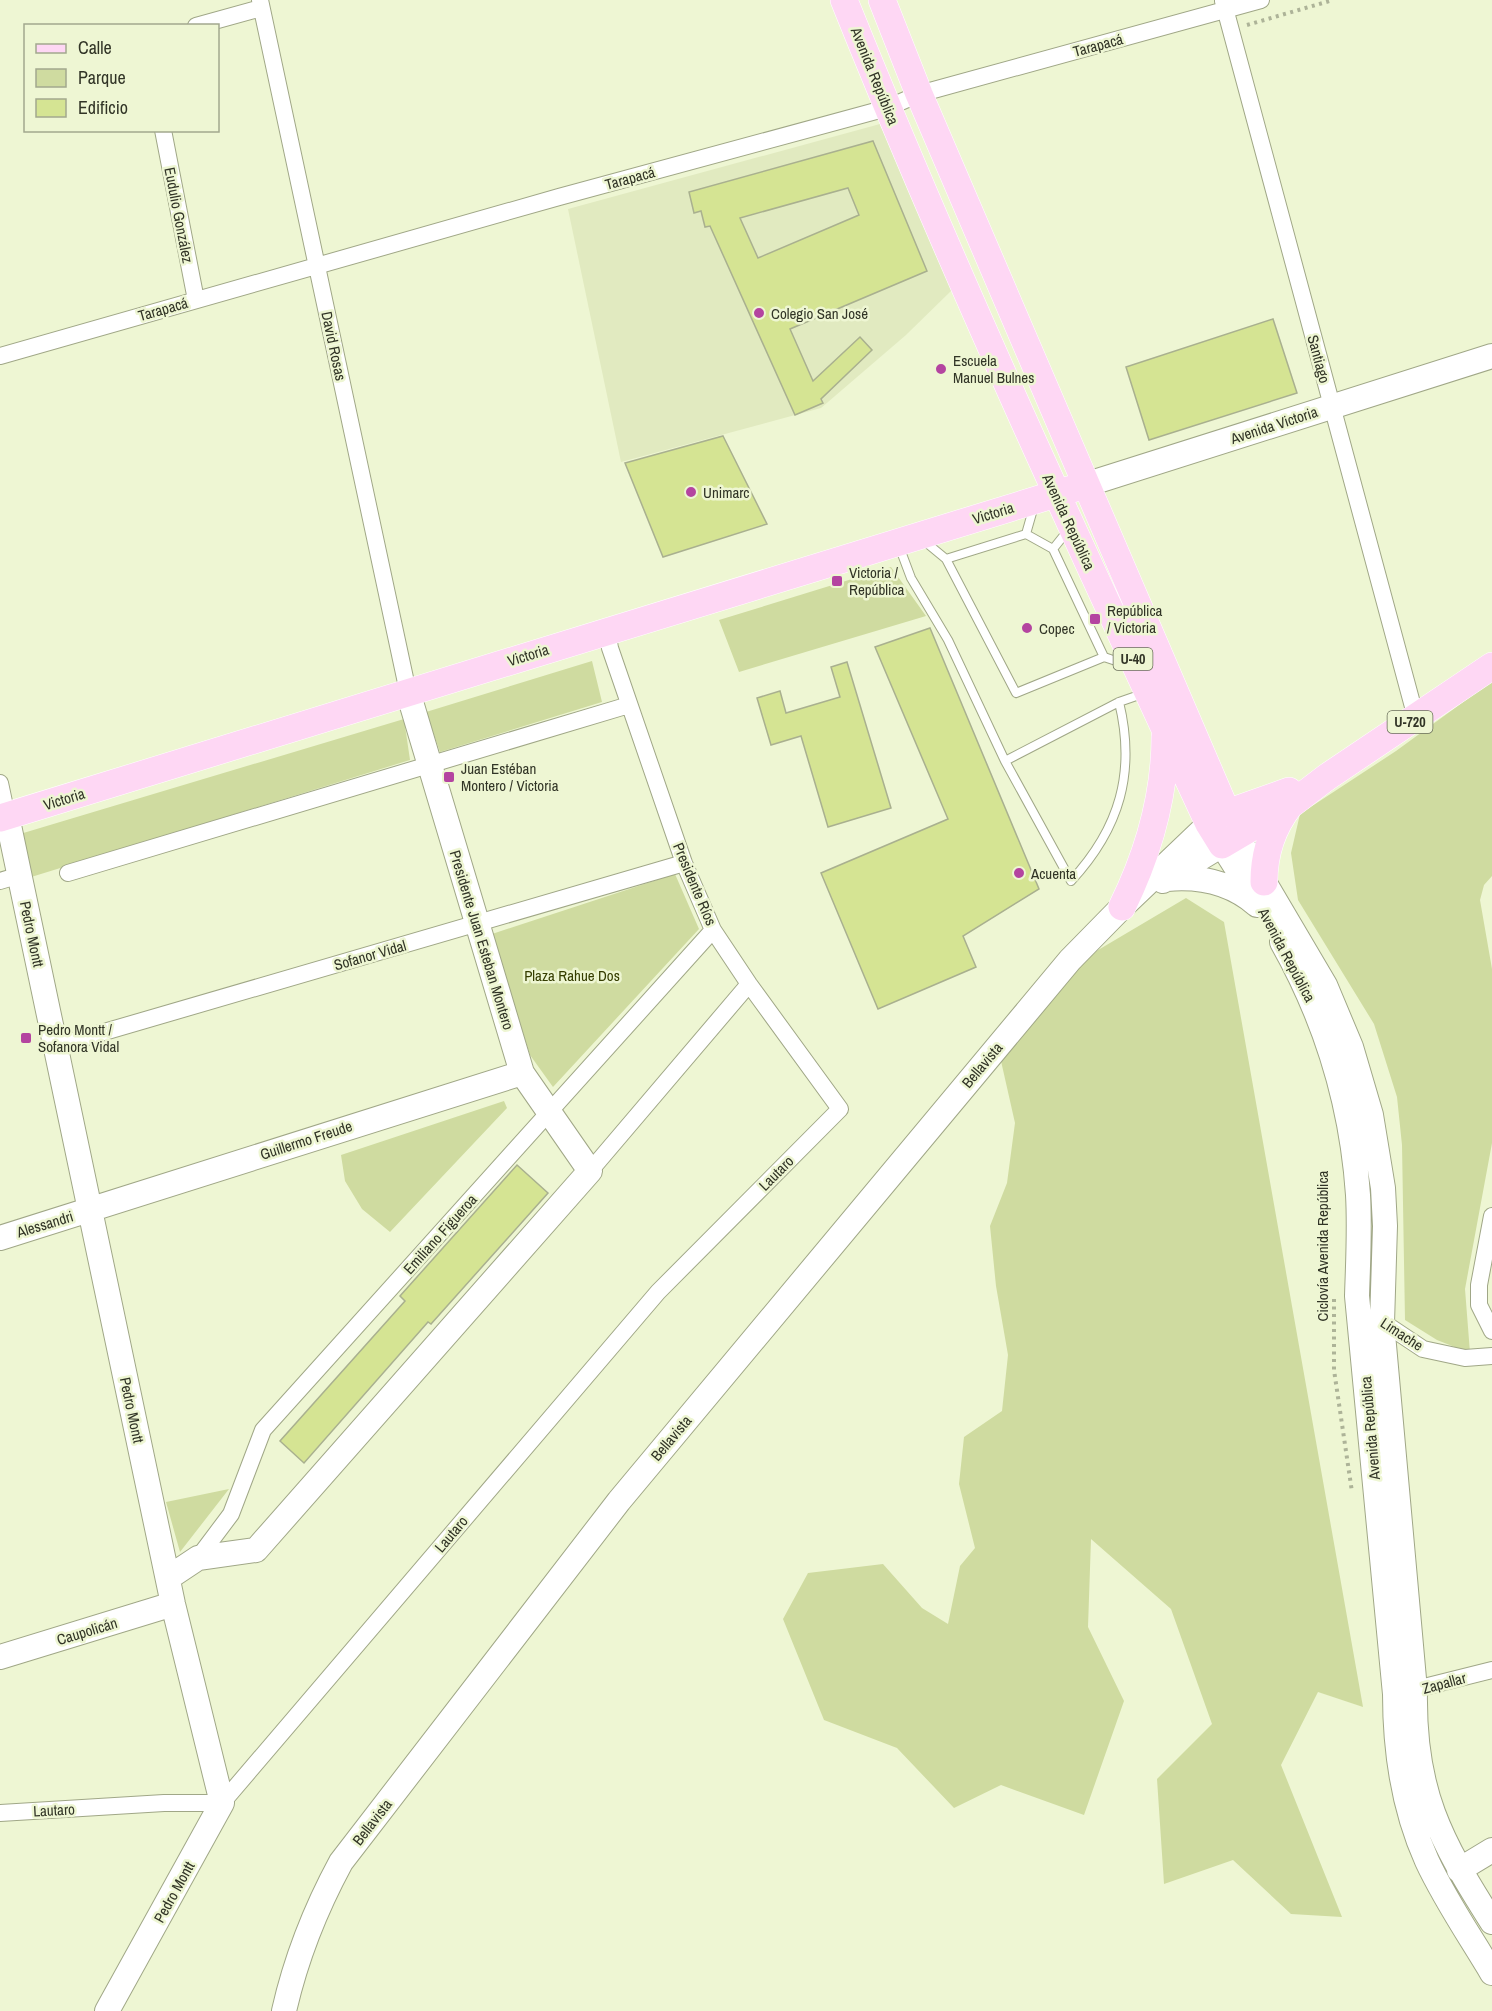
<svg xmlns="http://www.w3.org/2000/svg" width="1492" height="2011" font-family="'Archivo Narrow',sans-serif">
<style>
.built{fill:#e1eac0}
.green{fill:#cfdba0}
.building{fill:#d5e493;stroke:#a9b08f;stroke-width:1.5;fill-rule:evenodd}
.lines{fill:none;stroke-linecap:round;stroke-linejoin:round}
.lane-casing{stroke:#a0a787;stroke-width:10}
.street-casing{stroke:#a0a787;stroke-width:18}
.secondary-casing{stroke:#a0a787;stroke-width:26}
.primary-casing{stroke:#fff;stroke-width:28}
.path{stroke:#adb398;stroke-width:4;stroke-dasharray:3 4.5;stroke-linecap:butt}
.lane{stroke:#fff;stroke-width:8}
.street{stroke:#fff;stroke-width:16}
.secondary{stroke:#fff;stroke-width:24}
.primary{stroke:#fed7f4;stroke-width:27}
.poi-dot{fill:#b444a0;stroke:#eef6d3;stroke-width:2}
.labels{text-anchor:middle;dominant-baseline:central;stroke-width:5;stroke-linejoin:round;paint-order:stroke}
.shield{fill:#eef6d3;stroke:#6a6e5a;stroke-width:1.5}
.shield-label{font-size:14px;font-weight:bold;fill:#313426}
.street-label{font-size:15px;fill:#313426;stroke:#eef6d3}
.poi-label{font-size:15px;fill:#313426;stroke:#eef6d3;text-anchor:start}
.park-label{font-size:15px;fill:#353d00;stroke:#eef6d3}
</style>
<rect width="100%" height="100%" fill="#eef6d3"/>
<path class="built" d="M880,124L952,290L906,335L821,408L621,462L568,209Z"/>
<path class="green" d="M891,567L926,616L739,672L719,620Z
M592,661L602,702L440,752L426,712Z
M1492,681V876L1484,885L1480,900L1492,969V1143L1465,1289L1470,1353L1437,1340L1405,1320L1402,1145L1397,1097L1374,1024L1298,900L1291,853L1300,814L1396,751Z
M404,719L410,760L28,878L20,834Z
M675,874L699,929L553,1087L530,1055L492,934Z
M1186,898L1224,922L1363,1707L1318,1692L1281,1765L1342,1917L1291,1914L1233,1860L1164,1884L1157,1779L1212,1724L1171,1609L1091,1539L1088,1627L1124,1701L1084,1815L1001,1785L954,1808L897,1748L824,1720L783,1619L808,1573L883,1564L922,1608L948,1624L960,1566L975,1548L959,1484L964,1437L1002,1411L1008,1355L996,1286L990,1226L1007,1183L1015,1123L1001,1061L1088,956Z
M504,1101L507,1108L390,1232L362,1209L345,1181L341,1155Z
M229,1489L180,1552L166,1502Z"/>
<path class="building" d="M873,141L927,271L790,329L813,381L860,337L872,350L821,399L823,403L795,415L710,226L705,227L701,211L694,213L689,192ZM848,188L859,215L758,258L740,218Z
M1273,319L1297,393L1149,440L1126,367Z
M723,436L767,524L663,557L625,463Z
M930,628L1039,889L963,936L976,967L878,1009L821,873L948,819L875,647Z
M847,662L891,808L828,827L801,736L771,745L757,698L780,691L786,713L840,697L831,667Z
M517,1165L548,1193L431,1324L428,1322L304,1463L280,1441L405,1301L400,1296Z"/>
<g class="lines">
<defs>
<path id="lane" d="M1069,529L1053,549L1104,657L1128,665
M1026,534L1053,549
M923,540L946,559L1026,534L1034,506
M899,546L911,578L948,640L1005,761L1071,881C1120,828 1136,772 1119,702
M946,559L1016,693L1104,657
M1005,761L1119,702L1145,693"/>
<path id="street" d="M260,0L408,692
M1223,1L1416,718
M196,26L261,8
M163,130L196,300
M0,356L559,197L887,108L919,94L1261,0
M0,783L7,816
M68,873L629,705
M0,881L20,875
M56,1046L684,863
M590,1171L749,984
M1492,1216L1479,1285V1305L1492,1331
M1378,1319L1423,1349L1465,1358L1492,1356
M198,1558L231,1514L263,1430L713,930
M1404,1692L1492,1670
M0,1813L164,1803H222L658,1292L840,1109L749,984L713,930L684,863L610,648L607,631"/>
<path id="secondary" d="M1085,485L1492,356
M7,816L173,1604L222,1803L107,2011
M1167,879C1200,876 1232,883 1257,905
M1163,881L1222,845L1253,894
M1282,942C1326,1020 1352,1106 1358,1195C1360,1229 1358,1263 1357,1296L1395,1694C1395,1751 1403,1808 1427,1861C1445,1900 1470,1936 1492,1973
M0,1238L522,1073
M168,1578L198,1558L256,1550L590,1171L522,1073L408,692
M0,1657L173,1604
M1459,1870L1492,1850
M284,2011C296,1958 315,1910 341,1862L619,1501L1070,960L1122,907L1209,824L1227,813L1237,836L1325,985L1351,1047L1371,1115L1383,1188L1385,1226L1382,1323L1415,1690C1413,1791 1440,1840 1492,1922"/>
<path id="primary" d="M844,0C956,279 1082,551 1209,824L1222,845L1293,803L1327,777L1492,666
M882,0L919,94L1227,813L1289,791
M0,818L1085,485
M1264,882C1264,853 1272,828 1290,805
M1122,907C1149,852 1165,797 1165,736"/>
</defs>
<use href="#lane" class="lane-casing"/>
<use href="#street" class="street-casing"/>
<use href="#secondary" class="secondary-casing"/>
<use href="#primary" class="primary-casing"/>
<path class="path" d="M1247,25L1333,0
M1334,1299V1370L1352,1492"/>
<use href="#lane" class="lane"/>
<use href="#street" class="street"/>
<use href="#secondary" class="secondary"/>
<use href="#primary" class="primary"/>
</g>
<g class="poi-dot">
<circle cx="759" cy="313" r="6"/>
<circle cx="941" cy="369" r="6"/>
<circle cx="691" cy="492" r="6"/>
<rect x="831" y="575" width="12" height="12" rx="3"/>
<rect x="1089" y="613" width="12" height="12" rx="3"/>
<circle cx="1027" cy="628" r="6"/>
<rect x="443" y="771" width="12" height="12" rx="3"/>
<circle cx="1019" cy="873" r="6"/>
<rect x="20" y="1032" width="12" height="12" rx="3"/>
</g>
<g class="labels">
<g class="shield">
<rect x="1113.5" y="648" width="39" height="22" rx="4.5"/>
<rect x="1387.5" y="711" width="45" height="22" rx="4.5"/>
</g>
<g class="shield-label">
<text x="1133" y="659">U-40</text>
<text x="1410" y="722">U-720</text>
</g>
<g class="street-label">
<text transform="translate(1098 45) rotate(-15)">Tarapacá</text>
<text transform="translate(875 76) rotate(68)">Avenida República</text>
<text transform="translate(630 178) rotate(-15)">Tarapacá</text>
<text transform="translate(179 215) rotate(79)">Eudulio González</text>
<text transform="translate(163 309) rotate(-16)">Tarapacá</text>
<text transform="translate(334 346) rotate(78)">David Rosas</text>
<text transform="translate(1319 359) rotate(75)">Santiago</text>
<text transform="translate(1274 425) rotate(-18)">Avenida Victoria</text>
<text transform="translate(993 513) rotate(-17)">Victoria</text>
<text transform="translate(1069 522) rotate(65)">Avenida República</text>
<text transform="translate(528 655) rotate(-17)">Victoria</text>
<text transform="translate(64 799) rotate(-17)">Victoria</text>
<text transform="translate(695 884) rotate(67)">Presidente Ríos</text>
<text transform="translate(32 934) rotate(78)">Pedro Montt</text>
<text transform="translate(482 940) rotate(73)">Presidente Juan Esteban Montero</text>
<text transform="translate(370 955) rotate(-16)">Sofanor Vidal</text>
<text transform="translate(1287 955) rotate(62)">Avenida República</text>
<text transform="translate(982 1065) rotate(-50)">Bellavista</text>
<text transform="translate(306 1140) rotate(-18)">Guillermo Freude</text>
<text transform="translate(776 1173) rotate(-45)">Lautaro</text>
<text transform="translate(45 1224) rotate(-17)">Alessandri</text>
<text transform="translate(440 1234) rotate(-48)">Emiliano Figueroa</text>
<text transform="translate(1322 1246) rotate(-90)">Ciclovía Avenida República</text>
<text transform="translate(1402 1334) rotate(33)">Limache</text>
<text transform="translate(132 1410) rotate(78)">Pedro Montt</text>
<text transform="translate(1370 1428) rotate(-95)">Avenida República</text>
<text transform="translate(671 1438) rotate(-50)">Bellavista</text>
<text transform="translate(451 1534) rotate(-50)">Lautaro</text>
<text transform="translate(87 1631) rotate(-17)">Caupolicán</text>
<text transform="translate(1444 1683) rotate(-15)">Zapallar</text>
<text transform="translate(54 1810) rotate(-3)">Lautaro</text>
<text transform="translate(372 1822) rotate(-52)">Bellavista</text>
<text transform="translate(174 1892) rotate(-61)">Pedro Montt</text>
</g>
<g class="poi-label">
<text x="771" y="313">Colegio San José</text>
<text x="953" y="360">Escuela<tspan x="953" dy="17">Manuel Bulnes</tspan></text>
<text x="703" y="492">Unimarc</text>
<text x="849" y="572">Victoria /<tspan x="849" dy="17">República</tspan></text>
<text x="1107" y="610">República<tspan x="1107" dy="17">/ Victoria</tspan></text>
<text x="1039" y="628">Copec</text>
<text x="461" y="768">Juan Estéban<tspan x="461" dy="17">Montero / Victoria</tspan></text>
<text x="1031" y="873">Acuenta</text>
<text x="38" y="1029">Pedro Montt /<tspan x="38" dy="17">Sofanora Vidal</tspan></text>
</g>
<g class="park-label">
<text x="572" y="975">Plaza Rahue Dos</text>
</g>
</g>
<rect x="24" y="24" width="195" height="108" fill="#eef6d3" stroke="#a2a88e" stroke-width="1.5"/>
<rect x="36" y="44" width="30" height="9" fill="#fed7f4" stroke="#a2a88e" stroke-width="1.5"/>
<text x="78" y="54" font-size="18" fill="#313426">Calle</text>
<rect x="36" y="69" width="30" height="18" fill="#cfdba0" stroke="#a2a88e" stroke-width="1.5"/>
<text x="78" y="84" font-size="18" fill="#313426">Parque</text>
<rect x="36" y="99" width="30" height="18" fill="#d5e493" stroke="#a2a88e" stroke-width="1.5"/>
<text x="78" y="114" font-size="18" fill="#313426">Edificio</text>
</svg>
